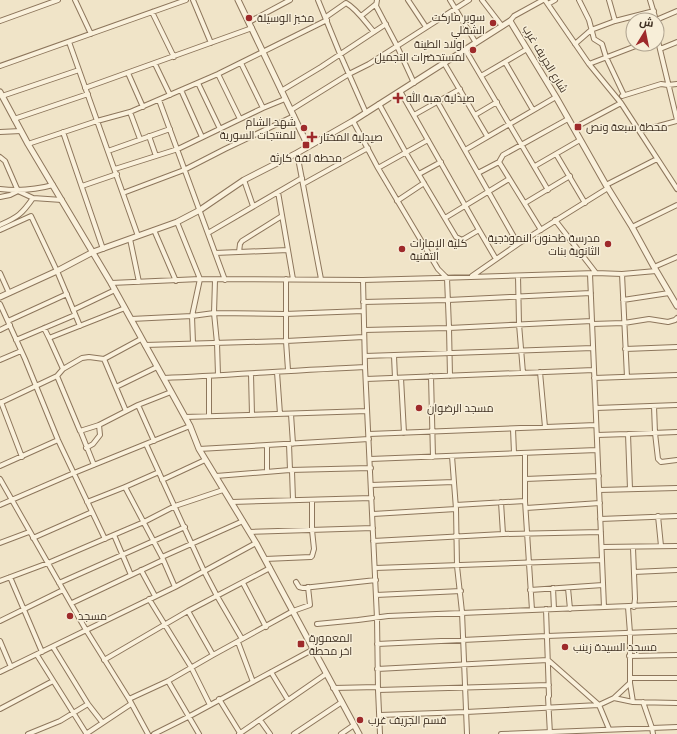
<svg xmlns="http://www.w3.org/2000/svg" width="677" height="734" font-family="'Source Serif 4',Cairo,serif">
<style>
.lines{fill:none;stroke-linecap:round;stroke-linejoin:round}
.minor-casing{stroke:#8d765c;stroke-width:6}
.tertiary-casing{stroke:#8d765c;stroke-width:7}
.minor{stroke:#faf1dc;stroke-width:4}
.tertiary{stroke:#faf1dc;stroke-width:5}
.poi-dot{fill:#9e2a2b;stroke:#f7eed8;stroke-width:1.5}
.labels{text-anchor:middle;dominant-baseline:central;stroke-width:3;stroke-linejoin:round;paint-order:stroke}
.poi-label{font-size:11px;fill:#3d2e20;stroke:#f7eed8;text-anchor:start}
.street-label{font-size:11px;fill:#3d2e20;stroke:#f7eed8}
</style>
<rect width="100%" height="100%" fill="#f0e4c8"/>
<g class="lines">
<defs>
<path id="minor" d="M75,0L91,34
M193,0L211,43
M318,0L340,54L366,113
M377,0L376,6L397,46L414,83
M408,0L426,27
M450,0L476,43
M482,0L502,26
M545,0L589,64L621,103L677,189
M579,0L589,20L594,39L602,44L606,57L624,95
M609,0L615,21
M650,0L656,20
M548,4L555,0
M152,12L174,57
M361,16L376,4
M326,17L346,3C357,9 366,23 374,32
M656,20L677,11
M0,21L58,0
M510,21L514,16L543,0
M249,22L290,0
M657,37L677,120
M69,42L138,236
M575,44L591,30L615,21L654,11
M465,49L548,190
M660,49L677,42
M505,62L533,110
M241,63L263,108
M444,63L487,136
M155,64L170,95
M589,64L641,44
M0,66L186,0
M128,73L143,107
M218,74L240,119
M481,76L527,49
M198,83L220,129
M85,88L252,28
M181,90L202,137
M281,91L321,67L386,24
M400,91L479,230L496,259
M2,96L79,70
M622,96L661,84L668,85L677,84
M159,100L225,280
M437,101L518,244
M379,104L406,153L456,237L462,240L479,230
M291,110L349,74L369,64L469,0
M130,112L140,139
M414,115L460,89
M475,115L497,102
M14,119L88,94
M353,121L378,168L438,269L447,278L449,328L450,376
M574,128L621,103
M640,131L677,121
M0,132L21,131
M63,132L103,249
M149,136L156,156
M28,144L97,121L130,112L218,74L327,20
M465,150L556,97
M108,151L170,129
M297,153L321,279
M556,154L585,203
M0,157L5,161L18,191L33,198L62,200
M499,162L541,230
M535,166L580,140
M378,168L428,140
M115,169L178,149L263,108L285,99
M478,173L499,162L503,155L568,119
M419,174L441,162
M244,180L253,206
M303,184L368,148
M606,185L657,159
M82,186L117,174
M0,189C19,191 35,190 53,185
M278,192L293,279
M123,193L184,170L225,149L294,116
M0,197L10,195L18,191
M397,201L424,183
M525,203L570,176
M445,218L509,179
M555,220L596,273
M177,222L200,279L192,316L193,343
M0,225C18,217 22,214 33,198
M632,227L677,205
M0,230L31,216L57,271L80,326
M154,230L176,281
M208,233L302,178
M130,239L139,282
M239,252L240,244L242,241L282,216
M215,253L288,250
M654,267L677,257
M0,273L9,293
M590,274L604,607
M622,274L627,377
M472,276L518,244L608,188
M518,276L519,324L523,373
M286,279V341L288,370
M215,280L214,313L217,343L218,375
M363,280L365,367L377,618L378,690L380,734
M111,283L200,279L363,280L439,278L596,273L622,274L656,271
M623,300L669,293
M363,302L448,300L591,293
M0,304L25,359L58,440L105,539
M73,310L115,290
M131,319L192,316L214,313L285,314L363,311
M8,321L67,294
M592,324L624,323L649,319L668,322L675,320L677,318
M44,328L49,338L125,308
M0,330L10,325
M364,330L449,328L592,321
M49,338L63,369
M16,340L75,315
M145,345L286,341L364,337
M625,349L677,347
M365,356L593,348
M394,356L395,378
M104,359L126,411
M0,360L21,351
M277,372L280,414
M540,372L545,427
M251,374L252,415
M57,376L80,431L99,425L138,405L171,392
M209,376V416
M431,376L433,457
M164,378C231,375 298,370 365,367
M401,378L404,433
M594,378L677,375
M366,379L594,370
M116,387L157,367
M1,402L22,457
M0,403L57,376L63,369L82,358L89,357L104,359L141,339
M138,405L154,441
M654,406L655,433L658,459L661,462L677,460
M596,408L677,405
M291,414L293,444
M185,417L367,411
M513,429L514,453
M80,430L94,465
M369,434L596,425
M597,435L628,434
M146,444L204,571L217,596L242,639
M289,444L290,470
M86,448L93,444L100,435L99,425
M199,449L369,439
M525,453V501L532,610
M452,456L456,509L457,566L462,612L467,734
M370,459L597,450
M0,466L58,440
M292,471L293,500
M267,472V445
M216,476L290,470L371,468
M0,479L86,630L129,699L148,734
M525,479L599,476
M162,480L205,460
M371,485L454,482
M125,487L162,557
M630,489L628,434L677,432
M599,490L677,488
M87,502L125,487L159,472
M232,502L372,498
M501,502L503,534
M0,505L74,473L190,426
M456,505L525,501
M526,508L600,503
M373,514L456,509
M658,516L661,546
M600,519L677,516
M250,532L373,528
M114,535L131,575
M33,538L92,512
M373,541L503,534L601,532
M0,543L29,532
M602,547L677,546
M633,548L635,599L634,607
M265,559L311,557L312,556L314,549L312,530V500
M375,568L602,560
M141,570L155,596
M634,572L677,570
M10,577L42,652
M0,581L48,563L144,522L175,506L223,490
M296,582L299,587L303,588L376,580
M59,583L185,527
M243,583L266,627
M175,587L162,557L243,521
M553,588L554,609
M568,588L570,609
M530,590L603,585
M376,595L461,591
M149,599L191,667L210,705
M72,603L163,560
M628,607L630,633V683
M546,609L549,696L548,697L550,734
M188,611L213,655
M0,621L63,590
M317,624L358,620L388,616L677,604
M0,641L11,667
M238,642L253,682
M377,644L547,636L677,631
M53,647L88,704L102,722
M37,655L86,733
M629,656L677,655
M104,660L188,611L270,568
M377,669L548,660L599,705L609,729
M0,672L175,587L256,543
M271,672L288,700
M630,678H677
M168,681L199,734
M333,688L378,687
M378,690L549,685
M614,698L633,702
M129,699L168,681L213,655L293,611L310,605L308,587
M219,699L240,733
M643,702L652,728L653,734
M0,709L53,681
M380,715L466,712L599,705L614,698L630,683L633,702L677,703
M260,720L270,734
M28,734L60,721L88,704
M86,734L131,704
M154,734L188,717L312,650
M239,734L326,674
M294,734L342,702
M341,734L354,725
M501,734L677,727"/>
<path id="tertiary" d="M238,0L308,146
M0,92L28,144L111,283L190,426L199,449L256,543L359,734
M0,297L57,271L93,252L177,222L200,210L244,180L297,153L353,121L510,21L556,97L606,185L632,227L654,267L677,306"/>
</defs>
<use href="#minor" class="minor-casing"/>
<use href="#tertiary" class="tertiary-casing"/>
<use href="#minor" class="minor"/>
<use href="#tertiary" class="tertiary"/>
</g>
<g class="poi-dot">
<circle cx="249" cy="18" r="4"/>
<circle cx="493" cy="23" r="4"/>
<circle cx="473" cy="50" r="4"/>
<path d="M396 92h4v4h4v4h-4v4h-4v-4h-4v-4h4z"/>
<rect x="574" y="123" width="8" height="8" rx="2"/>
<circle cx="304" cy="128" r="4"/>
<path d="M310 131h4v4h4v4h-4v4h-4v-4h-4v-4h4z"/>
<rect x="302" y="141" width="8" height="8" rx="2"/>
<circle cx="608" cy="244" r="4"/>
<circle cx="402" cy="249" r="4"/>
<circle cx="419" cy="408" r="4"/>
<circle cx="70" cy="616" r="4"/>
<rect x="297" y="640" width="8" height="8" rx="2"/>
<circle cx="565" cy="647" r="4"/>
<circle cx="360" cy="720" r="4"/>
</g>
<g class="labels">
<g class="poi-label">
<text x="485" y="17" text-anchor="end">سوبر ماركت<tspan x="485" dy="13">الشقلي</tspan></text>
<text x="257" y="18">مخبز الوسيلة</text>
<text x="465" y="44" text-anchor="end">اولاد الطينة<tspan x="465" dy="13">لمستحضرات التجميل</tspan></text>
<text x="406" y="98">صيدلية هبة الله</text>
<text x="296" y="122" text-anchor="end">شهد الشام<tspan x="296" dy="13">للمنتجات السورية</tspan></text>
<text x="586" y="127">محطة سبعة ونص</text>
<text x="320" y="137">صيدلية المختار</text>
<text x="306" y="158" text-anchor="middle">محطة لفة كارثة</text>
<text x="600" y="238" text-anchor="end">مدرسة طحنون النموذجية<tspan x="600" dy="13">الثانوية بنات</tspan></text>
<text x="410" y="243">كلية الإمارات<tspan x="410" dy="13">التقنية</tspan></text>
<text x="427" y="408">مسجد الرضوان</text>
<text x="78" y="616">مسجد</text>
<text x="309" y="638">المعمورة<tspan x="309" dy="13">اخر محطة</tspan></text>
<text x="573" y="647">مسجد السيدة زينب</text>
<text x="368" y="720">قسم الجريف غرب</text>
</g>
<g class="street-label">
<text transform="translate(545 59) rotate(59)">شارع الجريف غرب</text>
</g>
</g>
<g transform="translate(645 32) rotate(10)"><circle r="19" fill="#f7eed8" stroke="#ada18e"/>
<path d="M0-3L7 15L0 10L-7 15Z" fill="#9e2a2b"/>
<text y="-6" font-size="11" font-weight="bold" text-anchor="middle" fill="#3d2e20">ش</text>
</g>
</svg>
